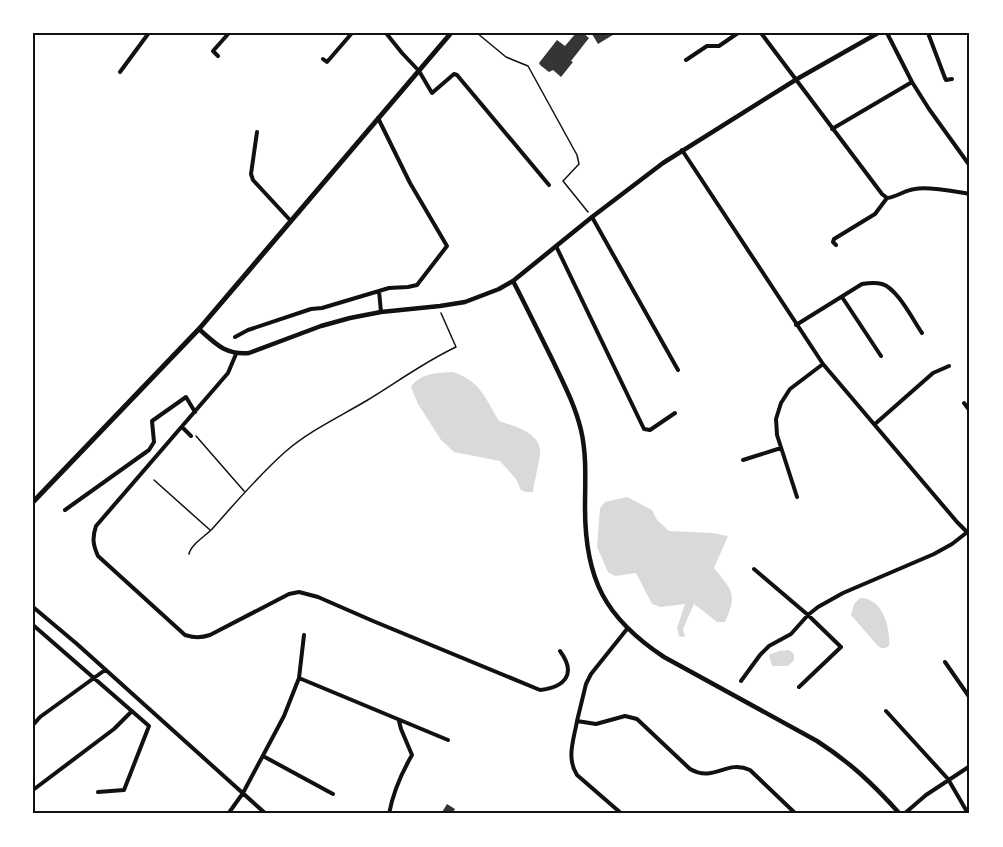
<svg xmlns="http://www.w3.org/2000/svg" width="1003" height="847" font-family="Manrope,sans-serif">
<style>
.water{fill:#d9d9d9}
.building{fill:#353535}
.lines{fill:none;stroke-linecap:round;stroke-linejoin:round}
.path{stroke:#111;stroke-width:1.5}
.minor{stroke:#111;stroke-width:4}
.tertiary{stroke:#111;stroke-width:4.5}
.secondary{stroke:#111;stroke-width:5}
.neatline{fill:none;stroke:#111;stroke-width:2}
</style>
<rect width="100%" height="100%" fill="#fff"/>
<path class="water" d="M452,372C480,380 485,398 499,421C513,426 537,431 540,449C541,456 534,483 533,492H526L521,490L516,479L500,461L454,452L441,440L418,404L411,387C420,373 437,373 452,372Z
M627,497L652,510L657,520L669,531L712,533L728,536L714,568C732,591 738,593 725,622H717L694,604L683,629L685,636L682,637L679,636L677,628L685,604L661,607L652,604L636,573L615,576L608,572L597,547L600,508L605,502Z
M860,598C882,597 891,628 889,646L885,648H881L877,645L851,615L854,604Z
M789,650L794,654V660L788,666H772L769,655L779,651Z"/>
<path class="building" d="M576,33H583L589,38L571,61L573,62L561,77L553,70L549,72L540,65L539,63L557,40L565,46Z
M593,33H616L598,44L592,34Z
M447,804L455,809L452,814H441Z"/>
<g class="lines">
<path class="path" d="M477,33L506,57L528,66L577,155L579,164L563,181L588,212
M196,436L244,491
M154,480L210,530
M189,554C191,544 206,536 213,528C236,502 259,475 285,452C309,431 339,417 366,401C396,383 424,362 456,347L441,313"/>
<path class="minor" d="M386,33L402,53L419,71L432,93L454,74L457,75L549,185
M761,33L882,194L887,198
M887,33L912,82L929,109L970,166
M928,33L945,78L946,80L952,79
M218,56L213,51L229,33
M323,59L327,62L352,33
M686,60L707,46H719L738,33
M120,72L148,34L146,33
M378,118L410,183L447,246L417,285L408,287L389,288L379,291
M832,129L912,82
M257,132L251,174L253,180L290,220
M682,150L823,364L957,522L967,532
M887,198C897,197 905,190 915,189C929,186 956,192 970,194
M592,217L678,370
M836,245L833,242L834,239L875,214L887,198
M556,246L644,429L650,430L675,413
M842,297L881,356
M796,325L862,284C868,283 875,282 882,284C897,288 913,320 922,333
M235,337L248,330L311,309L322,308L379,291L381,312
M236,354L228,373L96,526C92,538 93,545 98,556L185,635C195,638 201,638 210,635L289,594L299,592L318,597L373,621L540,690C565,687 577,674 560,651
M964,403L970,411
M875,424L933,373L949,366
M182,427L191,436
M743,460L781,448
M797,497L777,435L776,419L781,403L790,389L823,364
M65,510L149,450L154,442L152,421L186,397L195,412
M754,569L808,615L841,647L799,687
M33,607L77,644L266,814
M33,625L149,726L124,790L98,792
M945,662L970,698
M299,678L448,740
M741,681L760,655L769,646L791,634L808,615L818,607L843,593L934,554L952,544L970,530
M886,711L948,779L966,810
M577,721L586,684L591,674L627,629
M33,725L40,717L105,670
M263,756L333,794
M33,790L114,729L132,711
M228,814L243,793L284,716L299,678L304,635
M389,814C393,792 401,774 412,755L401,729L399,721
M622,814L577,775C566,758 574,739 577,721L596,724L625,716L637,719L690,769C714,783 726,759 750,770L796,814
M904,814L926,795L970,766"/>
<path class="tertiary" d="M513,281C526,306 539,333 552,359C563,382 575,405 581,430C587,456 585,482 585,508C585,579 605,618 664,657L817,741C851,763 873,784 900,814
M199,329C216,344 225,355 249,353L321,326L350,318L381,312L440,306L465,302L499,289L513,281L592,217L663,163L797,79L878,33"/>
<path class="secondary" d="M33,502L199,329L451,33"/>
</g>
<rect width="1003" height="847" fill="none" stroke="#ffffff" stroke-width="69"/>
<rect x="34" y="34" width="934" height="778" class="neatline"/>
</svg>
